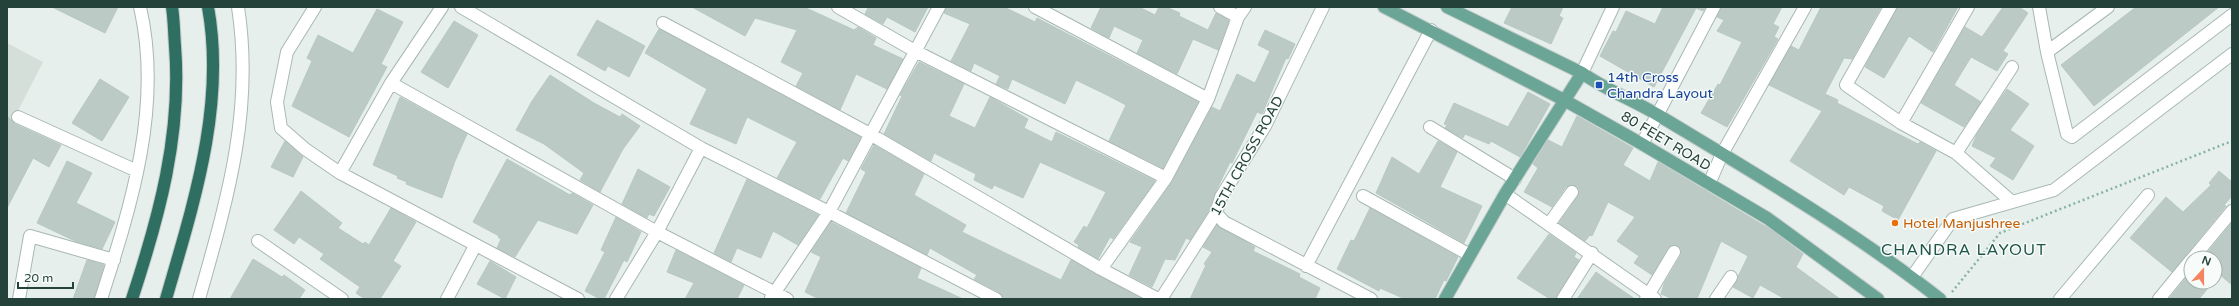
<svg xmlns="http://www.w3.org/2000/svg" width="2239" height="306" font-family="'Varela Round',sans-serif">
<style>
.built{fill:#d4dfda}
.building{fill:#bbcac4;stroke:#b8c9c2}
.lines{fill:none;stroke-linecap:round;stroke-linejoin:round}
.minor-casing{stroke:#a8b8b2;stroke-width:14}
.major-casing{stroke:#c2cac8;stroke-width:14}
.highway-casing{stroke:#c2cac8;stroke-width:14}
.path{stroke:#86b3a5;stroke-width:2.5;stroke-dasharray:2 3;stroke-linecap:butt}
.minor{stroke:#fff;stroke-width:12}
.major{stroke:#6aa596;stroke-width:12}
.highway{stroke:#2f6f62;stroke-width:12}
.transit-dot{fill:#1a4fb4;stroke:#f7fbf9;stroke-width:1.5}
.food-dot{fill:#e8710a;stroke:#f7fbf9;stroke-width:1.5}
.labels{text-anchor:middle;dominant-baseline:central;stroke-width:3;stroke-linejoin:round;paint-order:stroke}
.transit-label{font-size:14px;fill:#164399;stroke:#f7fbf9;text-anchor:start}
.street-label{font-size:14px;fill:#24423a;stroke:#f7fbf9}
.food-label{font-size:14px;fill:#c56008;stroke:#f7fbf9;text-anchor:start}
.quarter-label{font-size:16px;letter-spacing:1px;fill:#1f5548;stroke:#f7fbf9}
</style>
<rect width="100%" height="100%" fill="#e6efeb"/>
<path class="built" d="M7,43L43,62L7,132Z"/>
<path class="building" d="M52,7H118L105,33Z
M692,7H804L854,30L858,27L876,38L873,45L903,59L887,89L856,74L840,110L796,86L803,73L781,62L797,30L755,18L745,36Z
M867,7H928L915,32L887,17L883,24L865,14L868,8Z
M946,7H1004L1035,22L1037,18L1198,102L1163,168L1109,141L1126,105L1109,96L1076,80L1065,104L1012,79L1008,89L996,84L1000,76L974,63L971,71L951,61L970,24L944,13Z
M1101,7H1139L1155,15L1159,7H1166L1180,13L1179,16L1208,30L1216,13L1229,20L1218,50L1193,39L1177,74L1137,53L1143,40L1114,26L1109,38L1091,28Z
M1512,7H1563L1559,16L1563,18L1551,44L1504,23Z
M1663,7H1706L1703,11L1696,8L1654,87L1600,56L1613,31L1616,32L1626,11L1655,24Z
M1721,7H1782L1773,24L1779,27L1774,37L1778,39L1727,127L1701,113L1718,84L1720,85L1742,42L1717,31L1724,20L1717,17Z
M1821,7H1881L1852,59L1844,58L1825,94L1838,100L1837,103L1918,144L1920,142L1936,151L1898,220L1882,211L1884,206L1849,187L1844,195L1790,161L1822,111L1769,85L1791,46L1799,50Z
M1897,7H1958L1933,52L1909,36L1884,78L1865,67Z
M2003,7H2019L2028,13L2003,51L2008,54L1997,71L1971,57L1954,85L1981,102L1964,127L1921,103L1965,27L1982,37Z
M2136,7H2219L2094,106L2061,65Z
M377,9L403,22L381,64L387,67L349,137L292,106L312,61L307,58L318,35L353,53Z
M597,20L645,46L629,77L608,66L605,71L577,55Z
M454,21L478,35L448,88L421,72Z
M659,29L861,137L848,161L843,158L820,199L777,178L797,142L747,117L736,144L690,124L707,89L645,53Z
M1265,30L1295,44L1288,59L1286,58L1262,114L1257,112L1232,163L1230,162L1215,193L1208,212L1190,240L1186,238L1175,260L1165,259L1152,287L1129,275L1142,247L1130,242L1172,182L1212,107L1220,111L1237,74L1255,83L1270,51L1258,45Z
M919,62L964,84L949,116L975,128L990,97L1028,119L1024,128L1052,142L1056,132L1155,181L1113,239L1110,237L1098,259L1078,247L1079,245L1074,242L1084,226L1087,228L1106,192L1040,162L1023,198L994,185L992,189L974,180L976,174L934,153L931,161L884,134L902,96L900,95Z
M550,75L594,103L620,117L622,114L640,126L623,149L600,192L580,180L584,173L544,144L516,130L532,101Z
M100,79L129,97L102,141L72,123Z
M2007,89L2029,104L2010,130L2034,146L2013,180L1990,166L1996,158L1972,146L1977,134Z
M1528,92L1550,104L1520,157L1491,141L1489,144L1465,134L1463,138L1445,128L1447,125L1444,124L1454,103L1508,127Z
M400,97L467,134L455,161L442,198L406,184L407,182L397,178L398,176L373,165Z
M7,116L15,124L61,145L49,167L33,158L7,208Z
M1577,116L1633,148L1623,165L1650,181L1658,162L1773,231L1803,254L1796,267L1840,299H1785L1760,285L1753,298L1733,287L1748,256L1721,241L1697,299H1673L1661,294L1664,284L1681,255V249L1678,246L1674,245L1668,248L1652,275L1634,263L1639,256L1617,241L1635,217L1608,202L1592,236L1590,235L1585,241L1559,223L1578,196L1579,189L1577,186L1572,185L1566,187L1552,207L1524,192L1538,168L1533,164L1548,140L1562,147Z
M285,141L303,157L293,177L271,167Z
M1438,141L1457,152L1440,187L1482,206L1464,243L1376,193L1392,157L1419,174Z
M874,145L924,174L914,195L966,225L962,232L1061,280L1071,260L1142,299H1003L999,292L974,279L977,275L930,248L927,255L846,213L866,172L861,169Z
M507,159L570,195L572,193L593,205L577,234L538,220L515,257L497,248L501,239L498,237L499,236L473,222Z
M67,161L92,173L76,203L115,222L102,249L75,241L37,223Z
M638,169L670,187L654,216L649,214L647,218L622,204Z
M2219,171L2232,182V196L2224,205L2226,206L2172,272L2130,238L2166,197L2183,212L2211,185L2209,183Z
M747,179L818,215L798,245L773,231L761,258L737,248L731,262L714,253Z
M301,191L342,223L338,228L363,244L365,242L369,245L391,208L416,222L393,261L401,266L380,299H365L356,293L360,287L320,259L324,254L299,237L294,244L274,230Z
M1370,208L1458,257L1446,281L1444,280L1435,299H1405L1380,288L1379,291L1337,269L1351,240L1354,241Z
M616,217L641,232L627,262L624,260L604,299H600L585,291L605,252L601,250Z
M831,222L921,268L917,278L963,299H819L805,292L821,257L811,252Z
M2231,224L2232,225V285L2219,274L2215,279V258H2203Z
M1217,225L1255,247L1253,251L1300,274L1299,277L1320,288L1315,299H1190L1206,265L1204,264L1212,252L1203,247Z
M1549,234L1576,253L1574,257L1579,260L1556,299H1550L1517,278Z
M676,250L744,285L737,299H685L694,283L667,272Z
M253,259L282,277L284,275L305,290L299,299H230Z
M87,260L104,265L94,299H73Z
M490,261L516,277L505,299L477,284Z
M1596,272L1610,282L1635,299H1577Z
M2191,272V282H2213L2199,299H2169Z"/>
<g class="lines">
<defs>
<path id="minor" d="M315,7L287,52L277,102L281,128L305,149L340,173L578,299
M461,7L701,148
M838,7L915,51L1166,178
M1035,7L1208,99
M1890,7L1846,85L1901,123L1956,153L2012,202
M2039,7L2047,52L2067,134L2072,137L2232,15
M1238,17L1245,7
M663,23L870,134L1101,269L1158,299
M2047,52L2108,7
M1582,73L1613,7
M391,83L657,232L787,299
M18,117L137,171
M1901,123L1968,7
M1430,127L1515,179
M1642,144L1714,7
M1956,153L2012,67
M340,173L391,83L442,7
M1709,184L1722,154L1805,7
M1505,194L1655,299
M1363,196L1470,255
M1216,213L1224,222L1371,299
M1549,224L1572,192
M258,241L342,299
M2193,258L2232,211
M1306,266L1431,30
M1101,269L1166,178L1208,99L1238,17L1220,7
M1912,277L1953,219L2054,190L2232,54
M771,298L829,212L939,7
M19,299L30,236L114,260
M101,299C131,206 163,106 140,7
M199,299C227,200 254,111 238,7
M447,299L475,246
M616,299L657,232L701,148L829,212L996,299
M1161,299L1216,213L1221,197L1265,126L1323,7
M1563,299L1592,253
M1646,299L1674,252
M1716,299L1731,277
M2060,299L2148,195
M2159,299L2191,260"/>
<path id="major" d="M1384,7L1564,100L1642,144L1767,218L1878,299
M1447,7L1582,73C1606,90 1633,100 1658,115C1754,173 1852,230 1940,299
M1445,299L1505,194L1582,73"/>
<path id="highway" d="M132,299C159,217 182,134 175,46C174,33 174,20 172,7
M166,299C193,205 226,106 208,7"/>
</defs>
<use href="#minor" class="minor-casing"/>
<use href="#major" class="major-casing"/>
<use href="#highway" class="highway-casing"/>
<path class="path" d="M1952,292L2000,233L2232,141"/>
<use href="#minor" class="minor"/>
<use href="#major" class="major"/>
<use href="#highway" class="highway"/>
</g>
<rect class="transit-dot" x="1595" y="81" width="8" height="8" rx="2"/>
<circle class="food-dot" cx="1895" cy="223" r="4"/>
<g class="labels">
<g class="transit-label">
<text x="1607" y="77">14th Cross<tspan x="1607" dy="16">Chandra Layout</tspan></text>
</g>
<g class="street-label">
<text transform="translate(1666 141) rotate(31)">80 FEET ROAD</text>
<text transform="translate(1247 156) rotate(-61)">15TH CROSS ROAD</text>
</g>
<g class="food-label">
<text x="1903" y="223">Hotel Manjushree</text>
</g>
<g class="quarter-label">
<text x="1964" y="250">CHANDRA LAYOUT</text>
</g>
</g>
<rect width="2239" height="306" fill="none" stroke="#24423a" stroke-width="16"/>
<g transform="translate(2203 270) rotate(21)"><circle r="19" fill="#f7fbf9" stroke="#a3b1ad"/>
<path d="M0-3L7 15L0 10L-7 15Z" fill="#f4845f"/>
<text y="-6" font-size="11" font-weight="bold" text-anchor="middle" fill="#24423a">N</text>
</g>
<path d="M18 282v6h55v-6" fill="none" stroke="#24423a" stroke-width="2"/>
<text x="24" y="282" font-size="12" fill="#24423a" stroke="#f7fbf9" stroke-width="3" paint-order="stroke">20 m</text>
</svg>
